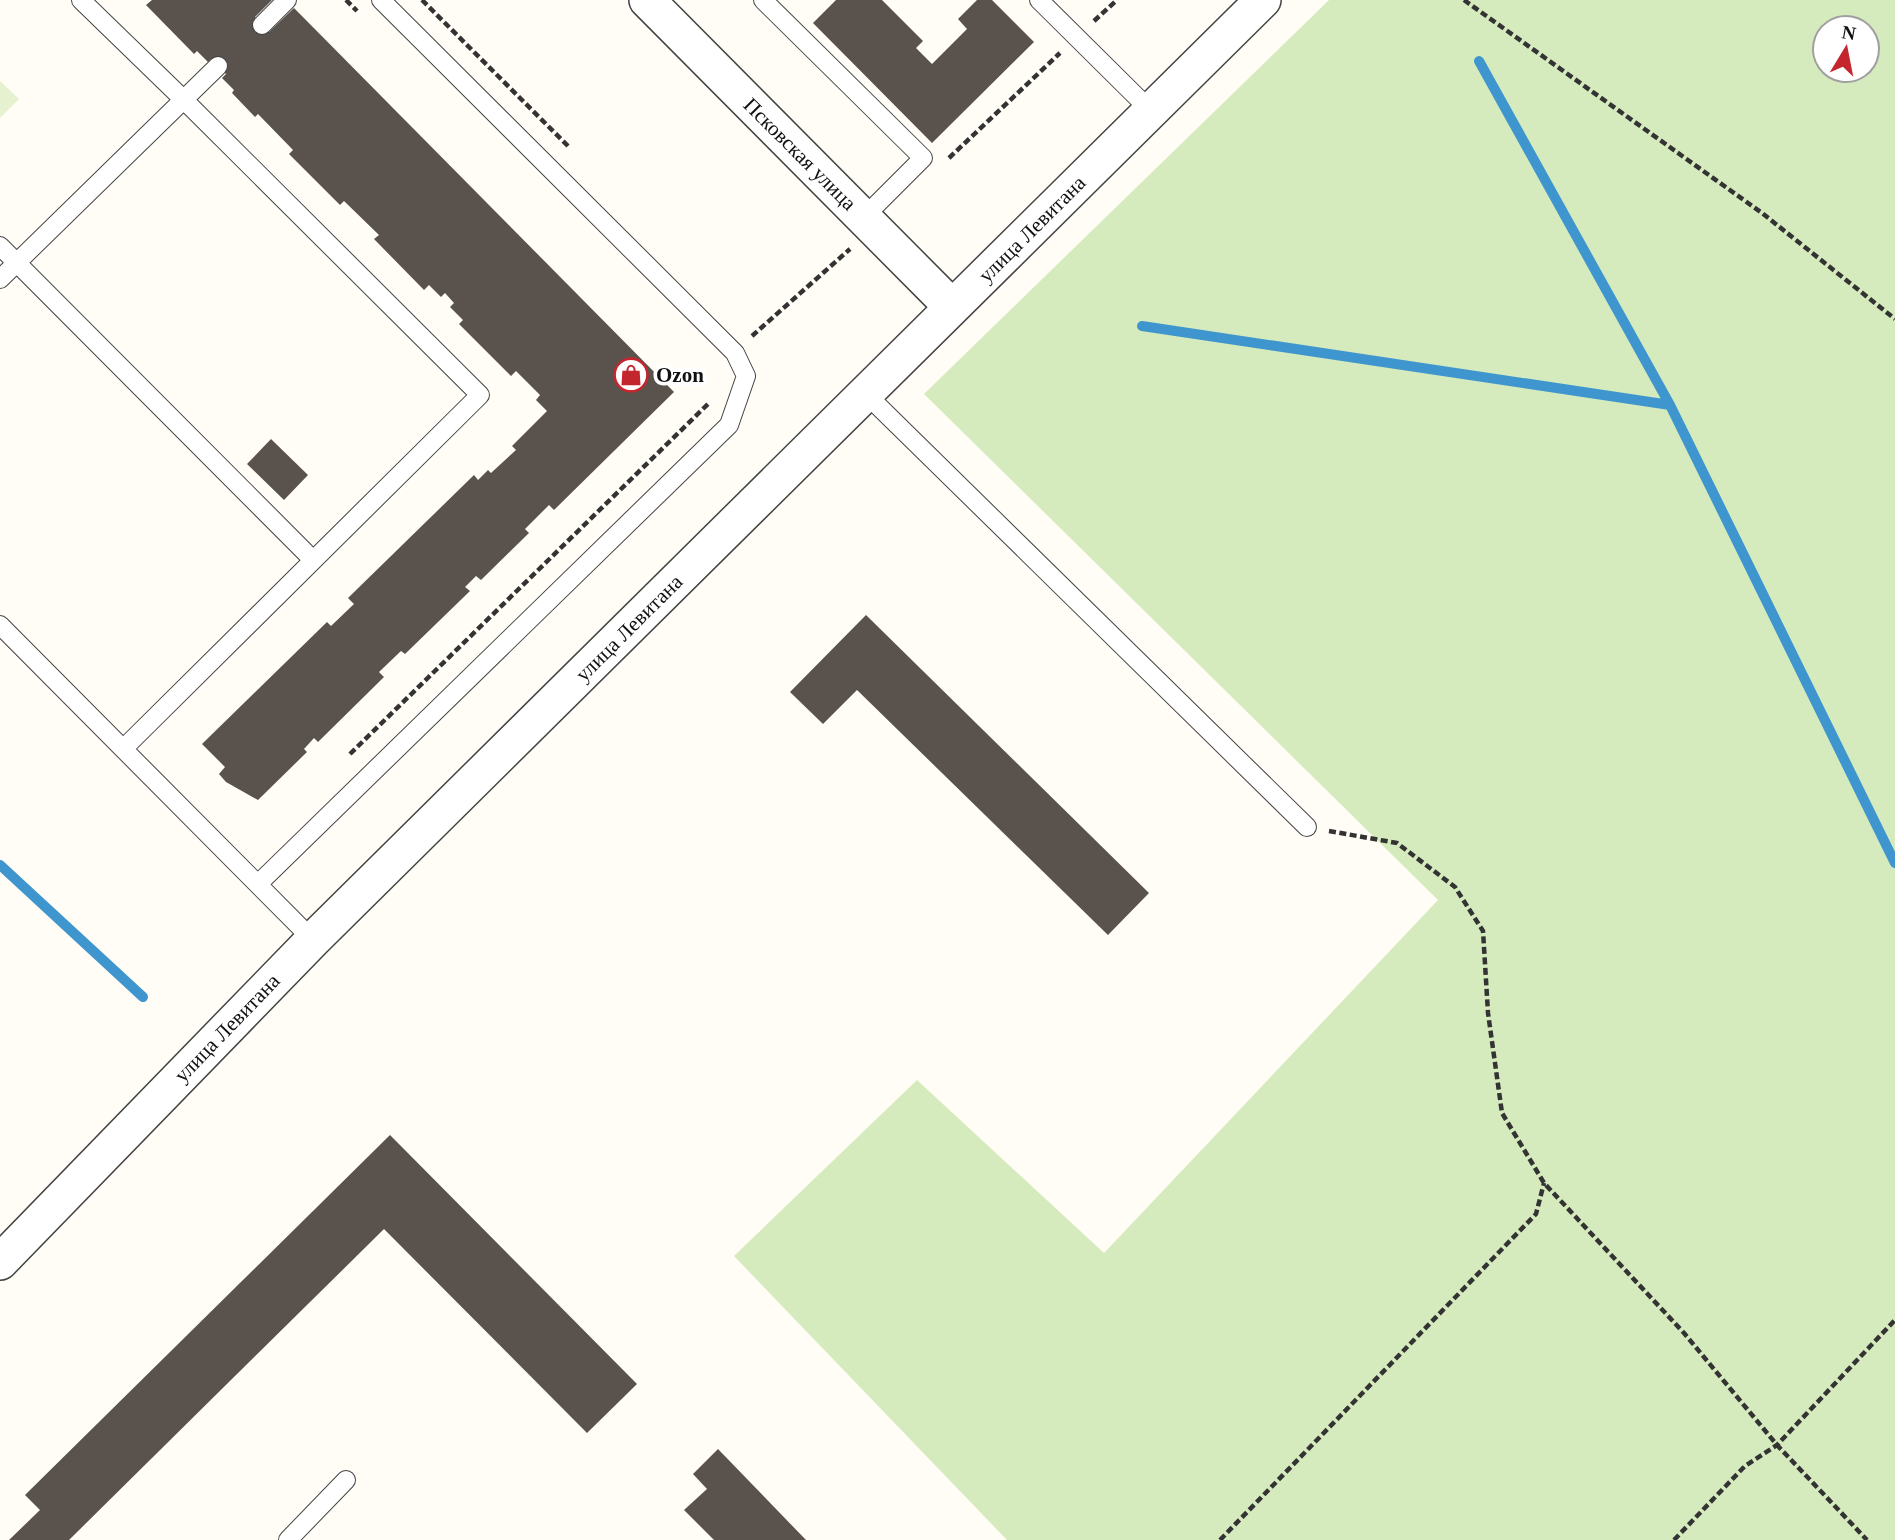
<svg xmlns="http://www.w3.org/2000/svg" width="1895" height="1540" font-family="Georgia,serif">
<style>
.green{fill:#d5ebbd;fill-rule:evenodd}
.pitch{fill:#e6f2cf}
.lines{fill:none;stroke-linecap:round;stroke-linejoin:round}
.stream{stroke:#3f96cf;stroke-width:10}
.building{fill:#5a524d}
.lane-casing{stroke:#444;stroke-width:20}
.street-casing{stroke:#444;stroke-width:38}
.path{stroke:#333;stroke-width:4.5;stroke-dasharray:7 3.5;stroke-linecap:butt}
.lane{stroke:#fff;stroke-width:18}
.street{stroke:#fff;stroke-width:35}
.labels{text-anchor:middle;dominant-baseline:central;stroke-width:7;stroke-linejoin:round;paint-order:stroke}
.street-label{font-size:21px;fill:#111;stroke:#fff}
.poi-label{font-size:21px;font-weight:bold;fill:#111;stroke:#fff;text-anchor:start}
</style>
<rect width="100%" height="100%" fill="#fffdf5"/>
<path class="green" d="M1329,0H1895V1540H1007L734,1256L917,1080L1104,1253L1438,900L924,394ZM1825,28H1867V70H1825Z"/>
<path class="pitch" d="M0,81L19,99L0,118Z"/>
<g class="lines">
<path class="stream" d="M1479,61L1670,405
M1142,326L1670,405L1895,863
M0,865L143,997"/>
</g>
<path class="building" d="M152,0H272L255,17L269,32L294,8L674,392L554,510L549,505L525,529L529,533L481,580L476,576L465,587L470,591L405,654L401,651L379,672L384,677L318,742L314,738L304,749L307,752L258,800L226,782L219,774L225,767L202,744L327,622L331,626L354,604L348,598L474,475L478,480L488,470L491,473L516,450L512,446L547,411L536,400L540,395L516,371L511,376L459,324L463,320L450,307L454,303L445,293L441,297L429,285L424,290L374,239L379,235L344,201L340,205L289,154L293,150L258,114L255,117L232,93L234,90L222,78L226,74L211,59L208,62L197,51L194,54L146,5Z
M836,0H882L923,41L916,48L932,64L967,29L958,19L977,0H992L1034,42L932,143L813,23Z
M271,439L308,475L284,500L247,464Z
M866,615L1149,893L1108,935L857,690L823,724L790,692Z
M390,1135L637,1384L587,1433L384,1229L69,1540H9L40,1510L25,1495Z
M718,1449L806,1540H714L684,1510L707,1489L693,1474Z"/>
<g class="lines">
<defs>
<path id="lane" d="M81,0L184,100L480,395L123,749
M763,0L923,158L863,218
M1039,0L1151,111
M262,25L287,0
M0,246L313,560
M0,279L218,66
M866,394L1307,827
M0,625L313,940
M258,884L729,425L746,376L735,353L381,0
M288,1540L346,1480"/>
<path id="street" d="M647,0L952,307
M0,1262L313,940L1263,0"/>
</defs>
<use href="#lane" class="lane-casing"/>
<use href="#street" class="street-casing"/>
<path class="path" d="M346,0L357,11
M422,0L570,148
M1464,0L1762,213L1895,319
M1094,21L1117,0
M949,158L1060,53
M752,336L850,249
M350,754L709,403
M1329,831L1397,843L1455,887L1483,931L1488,1013L1502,1113L1544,1183L1684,1333L1777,1445L1867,1540
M1220,1540L1536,1214L1544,1183
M1674,1540L1745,1466L1777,1445L1895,1320"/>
<use href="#lane" class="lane"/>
<use href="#street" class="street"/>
</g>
<defs>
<symbol id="shop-ring" viewBox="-11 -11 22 22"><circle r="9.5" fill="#fff" stroke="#c4262e" stroke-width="1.5"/><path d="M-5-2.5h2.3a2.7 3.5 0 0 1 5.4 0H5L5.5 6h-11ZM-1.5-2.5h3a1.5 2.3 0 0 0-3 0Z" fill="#c4262e"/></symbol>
</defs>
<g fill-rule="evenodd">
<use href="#shop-ring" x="612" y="356" width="38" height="38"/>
</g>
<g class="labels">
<g class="street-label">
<text transform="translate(800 154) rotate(45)">Псковская улица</text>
<text transform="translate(1032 229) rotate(-45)">улица Левитана</text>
<text transform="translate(629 628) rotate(-45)">улица Левитана</text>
<text transform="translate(227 1028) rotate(-46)">улица Левитана</text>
</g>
<g class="poi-label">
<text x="656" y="375">Ozon</text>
</g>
</g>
<g transform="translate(1846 49) rotate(10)"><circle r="33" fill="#ffffff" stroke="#a0a0a0" stroke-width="2"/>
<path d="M0-5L12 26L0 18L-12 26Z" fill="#c4262e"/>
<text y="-10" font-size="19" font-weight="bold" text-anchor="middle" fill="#111111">N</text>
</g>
</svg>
